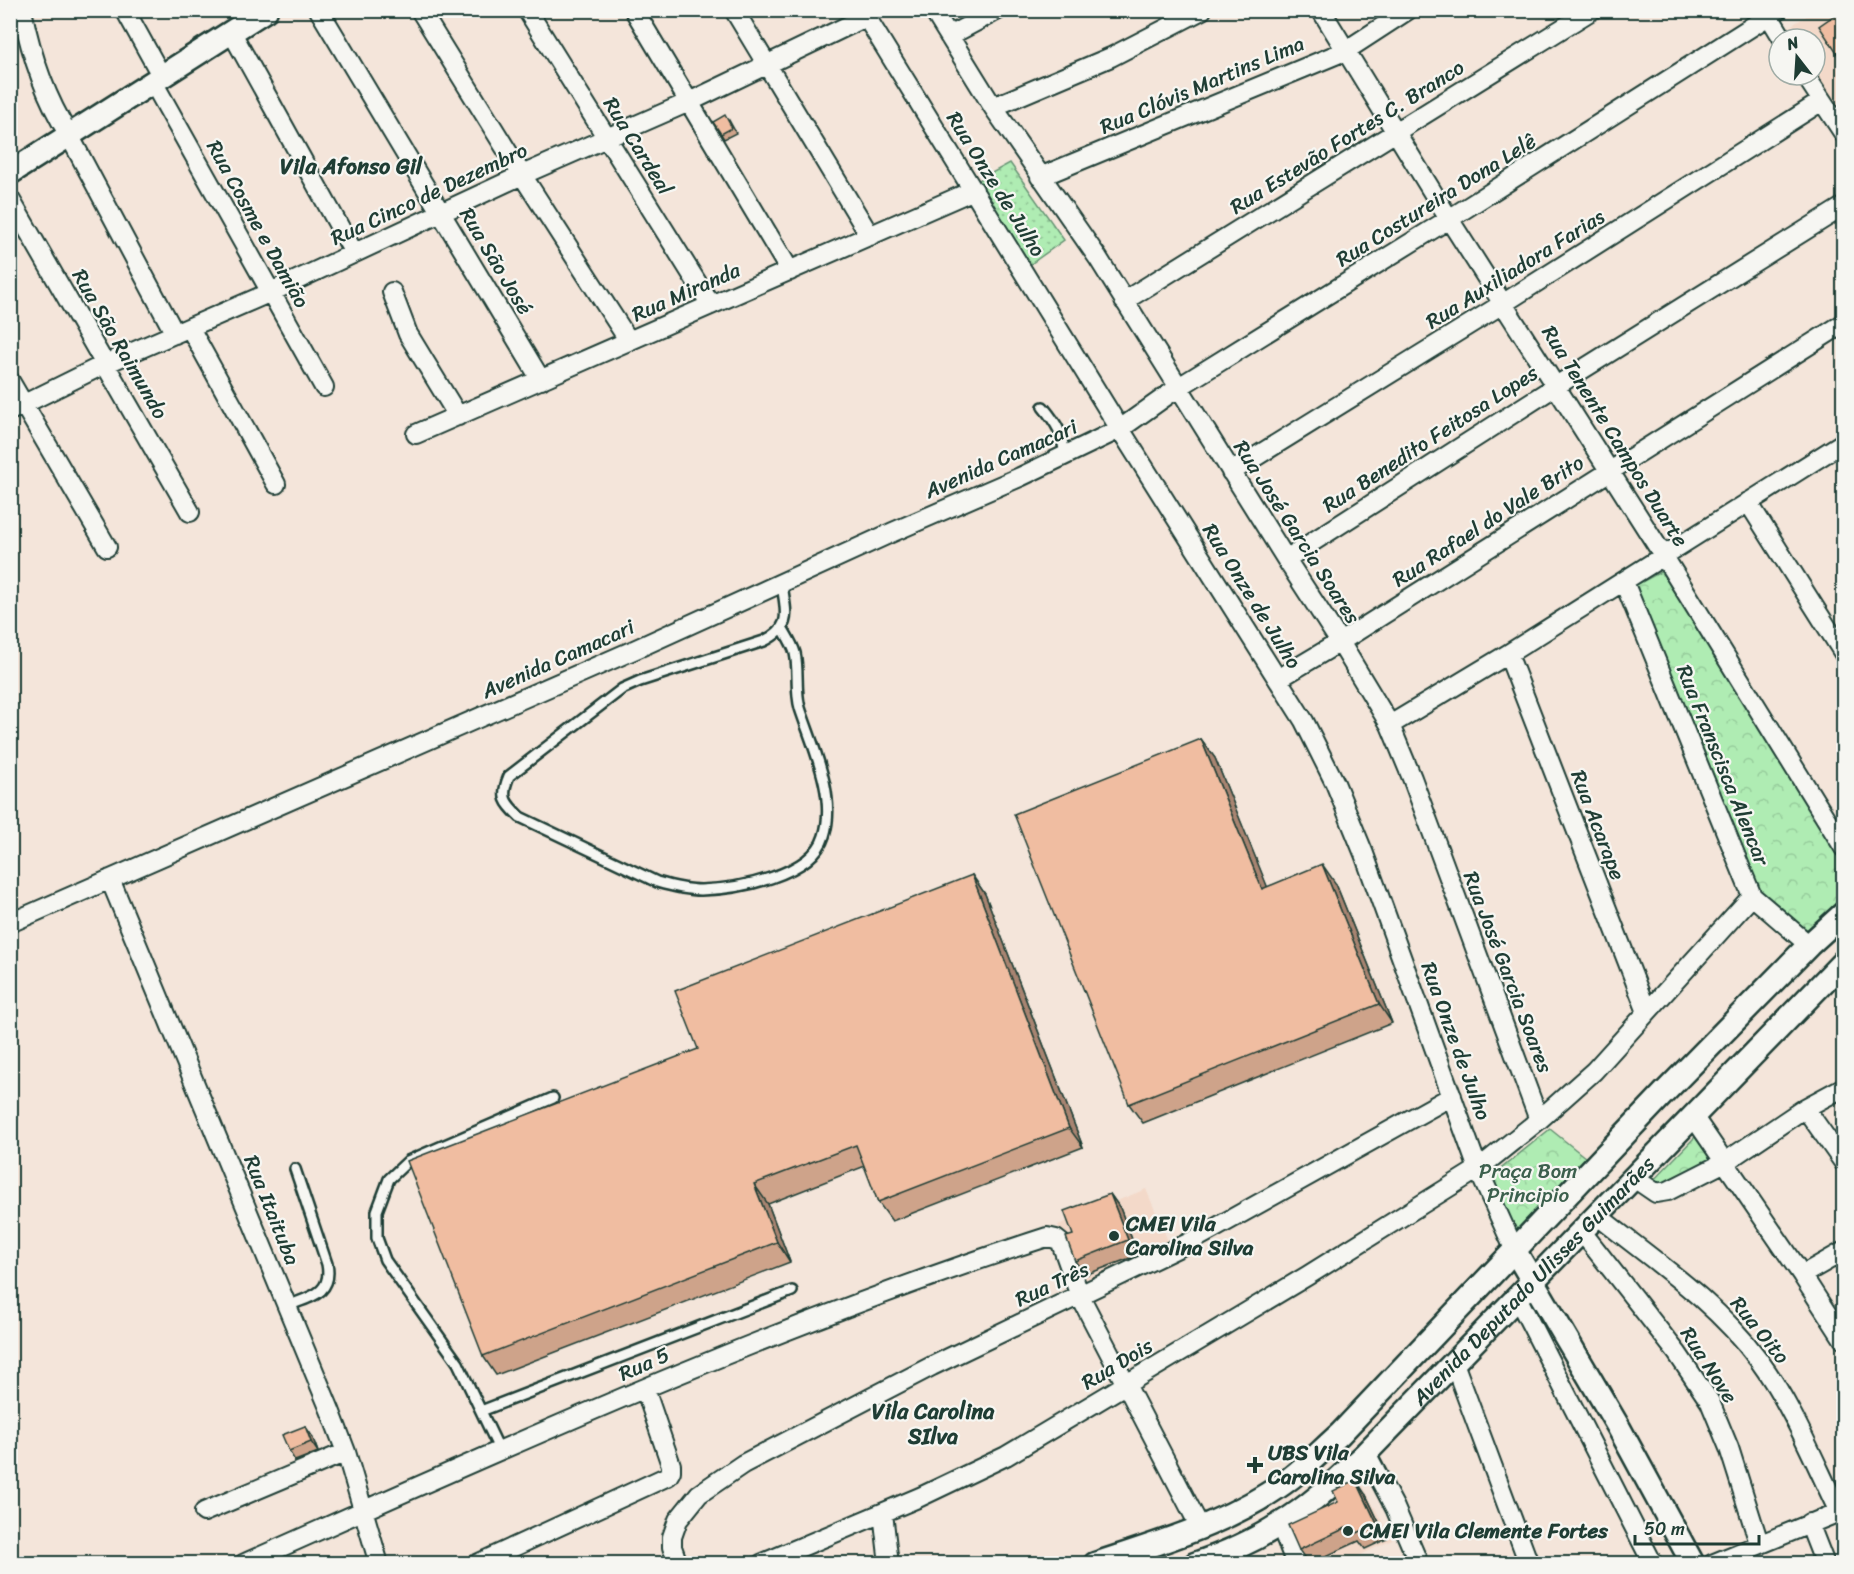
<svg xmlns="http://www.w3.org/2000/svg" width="1854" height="1574" font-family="Sriracha,sans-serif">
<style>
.built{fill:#f3d9c9}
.forest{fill:url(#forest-crowns);stroke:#679474;stroke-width:1.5}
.garden{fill:url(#garden-dots);stroke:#679474;stroke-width:1.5}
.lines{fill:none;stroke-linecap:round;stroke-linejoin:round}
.service-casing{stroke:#1f3d34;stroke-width:14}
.minor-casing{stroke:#1f3d34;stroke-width:22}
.tertiary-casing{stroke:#1f3d34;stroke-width:27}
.service{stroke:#f6f6f2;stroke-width:9}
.minor{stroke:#f6f6f2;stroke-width:18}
.tertiary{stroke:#f6f6f2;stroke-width:22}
.wall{fill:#cea38a;stroke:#1f3d34;stroke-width:1.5}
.shaded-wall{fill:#a88471;stroke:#1f3d34;stroke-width:1.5}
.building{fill:#f0bda1;stroke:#1f3d34;stroke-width:1.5}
.poi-dot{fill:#1f3d34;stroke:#f6f6f2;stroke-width:2}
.labels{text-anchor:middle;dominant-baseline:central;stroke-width:4.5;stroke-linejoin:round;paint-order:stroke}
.street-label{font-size:21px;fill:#1f3d34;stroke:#f6f6f2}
.park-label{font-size:21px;fill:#3c604d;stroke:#f6f6f2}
.poi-label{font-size:21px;font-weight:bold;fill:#1f3d34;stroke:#f6f6f2;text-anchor:start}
.neighbourhood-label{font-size:22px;font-weight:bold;fill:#1f3d34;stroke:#f6f6f2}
</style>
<defs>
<pattern id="forest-crowns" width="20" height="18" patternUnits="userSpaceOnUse" patternTransform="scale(1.5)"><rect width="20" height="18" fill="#afecb3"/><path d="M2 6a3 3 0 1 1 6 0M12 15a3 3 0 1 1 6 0" fill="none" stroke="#96cb9b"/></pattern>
<pattern id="garden-dots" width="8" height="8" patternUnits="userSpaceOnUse" patternTransform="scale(1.5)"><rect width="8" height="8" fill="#afecb3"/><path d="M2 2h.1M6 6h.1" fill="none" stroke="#96cb9b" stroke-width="1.8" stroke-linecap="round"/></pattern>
</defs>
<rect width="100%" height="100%" fill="#f4e5da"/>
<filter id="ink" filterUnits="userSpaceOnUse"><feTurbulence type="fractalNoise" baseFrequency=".0167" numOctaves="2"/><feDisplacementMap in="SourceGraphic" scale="12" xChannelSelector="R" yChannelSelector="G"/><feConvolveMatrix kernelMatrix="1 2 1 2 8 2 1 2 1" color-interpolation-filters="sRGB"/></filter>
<g filter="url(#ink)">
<path class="built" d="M1815,11H1843V123L1815,75V39H1791L1785,29Z
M1146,1189L1171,1248L1082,1284L1058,1225Z
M1363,1486L1392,1540L1344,1563L1304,1564L1294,1539L1322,1523Z"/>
<path class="forest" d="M1666,569L1843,857V899L1811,933L1756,889L1634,586Z
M1550,1129L1591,1162L1514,1236L1487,1180Z
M1695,1137L1715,1164L1669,1186L1649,1185Z"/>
<path class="garden" d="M1010,163L1064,240L1028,266L977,181Z"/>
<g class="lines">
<defs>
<path id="service" d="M1043,407C1058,425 1062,433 1065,456
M782,583C785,612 794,626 764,641L640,681L622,689L509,776C500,797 505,803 520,817L657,882C671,886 686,890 701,890C737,889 812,876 824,836C837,796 812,745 800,708C795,690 799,671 795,653C793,645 787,636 783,629
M287,1306C310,1297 333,1294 327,1264L295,1169
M481,1411L792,1291
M500,1451L458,1363L385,1260L377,1238V1211L389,1179L408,1161L553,1098"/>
<path id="minor" d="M22,10C31,55 45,97 69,135L175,334
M125,10L162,77
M319,10L541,380
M420,10L522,175L629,341
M527,10L711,305
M634,10L790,271
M734,10L870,236
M862,10L1120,429L1304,721L1335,783L1364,854L1478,1169L1515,1251
M933,10L993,107L1098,258L1286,559L1340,642L1390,725L1412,778L1539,1120
M1321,10L1449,219L1663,555L1844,848
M1769,16L1783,39
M232,33L354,253
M949,36L998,10
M1805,75L1844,134
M153,82L324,387
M993,107L1111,57L1202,10
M1040,177L1345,51L1408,10
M10,199L190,512
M392,292L408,334L458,416
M1124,301L1592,10
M190,328L276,484
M10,381L107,547
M10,411L105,364L271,292L522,175L689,102L866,17
M416,434L974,190
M1231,472L1504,303L1822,101
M1748,502L1844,654
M1286,559L1556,386L1844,206
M1624,582L1752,896L1809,945
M1508,654L1647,1012
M1278,679L1340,642L1844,323
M1390,725L1508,654L1844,442
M110,879L330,1410L346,1452L379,1564
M10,923L636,649L893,532L1020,477L1120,429L1179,387L1449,219L1778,10
M1805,1108L1844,1163
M1693,1116L1802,1275L1844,1340
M1634,1178L1656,1193L1668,1191L1725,1162L1805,1108L1844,1087
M1598,1216C1654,1261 1715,1301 1758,1359C1792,1405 1814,1461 1839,1512
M1582,1232L1677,1353L1710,1402L1729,1448L1759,1543
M1802,1275L1844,1251
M1518,1299L1653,1564
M1454,1363L1529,1564
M1366,1453L1395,1508L1419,1564
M204,1512L346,1452
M883,1513L889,1564
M1809,1523L1825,1564
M1280,1524L1296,1564
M243,1564C507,1447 771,1326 1047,1237L1056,1239L1061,1243L1080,1296L1200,1527
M477,1564L668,1476L671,1471V1465L645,1389
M678,1564L672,1547V1537L678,1520L699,1494L743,1464L932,1366L1188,1243L1452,1096
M761,1564L920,1497L1006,1456L1307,1276L1478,1169L1539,1120L1594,1071L1752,896
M1712,1564L1844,1510"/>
<g id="tertiary">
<path d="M10,173L266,10"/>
<path d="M1515,1251L1619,1428L1693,1564"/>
<path d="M1095,1564C1161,1542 1236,1521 1292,1477C1309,1464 1324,1448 1340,1434L1664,1093L1809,945L1844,913"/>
<path id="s1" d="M1195,1564C1224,1554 1254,1541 1280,1524C1312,1505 1339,1478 1366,1453L1844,961"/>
</g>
</defs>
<use href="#service" class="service-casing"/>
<use href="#minor" class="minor-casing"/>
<use href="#tertiary" class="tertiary-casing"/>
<use href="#service" class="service"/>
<use href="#minor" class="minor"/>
<use href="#tertiary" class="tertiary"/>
</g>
<path class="wall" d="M729,120L736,133L724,139L721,134Z
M1201,739L1215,758L1267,887L1336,884L1392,1023L1143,1123L1129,1104Z
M972,875L985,894L1083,1147L892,1221L878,1202L865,1166L768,1204L790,1262L496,1375L483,1356Z
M1110,1194L1120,1208L1138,1255L1085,1275L1075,1261L1073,1235Z
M305,1426L312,1436L318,1452L295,1461L289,1451Z
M1366,1495L1387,1539L1365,1549L1359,1541L1311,1563H1308L1299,1550Z"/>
<path class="shaded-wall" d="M1201,739L1215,758L1276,908L1262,889Z
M1322,864L1336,884L1392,1023L1379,1004Z
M972,875L985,894L1083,1147L1069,1128Z
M754,1184L768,1204L790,1262L777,1242Z
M1110,1194L1120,1208L1138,1255L1128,1240Z
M305,1426L312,1436L318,1452L311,1442Z
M1356,1480L1366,1495L1387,1539L1377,1524Z"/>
<path class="building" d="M1842,10H1844V60L1842,61L1819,26Z
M725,115L732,128L721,134L713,122Z
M1201,739L1262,889L1322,864L1379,1004L1129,1104L1014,814Z
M972,875L1069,1128L878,1202L856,1145L754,1184L777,1242L483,1356L407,1161L698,1049L675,991Z
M1110,1194L1128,1240L1075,1261L1066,1237L1073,1235L1064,1211Z
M305,1426L311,1442L289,1451L282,1435Z
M1356,1480L1377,1524L1355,1534L1350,1526L1299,1550L1288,1525L1338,1502L1333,1491Z"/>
</g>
<g class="poi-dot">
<circle cx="1114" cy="1236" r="6"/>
<path d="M1252 1456h6v6h6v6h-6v6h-6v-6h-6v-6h6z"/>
<circle cx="1348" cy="1531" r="6"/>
</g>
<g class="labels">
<g class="street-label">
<text transform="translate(1202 85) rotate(-23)">Rua Clóvis Martins Lima</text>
<text transform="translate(1347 137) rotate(-32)">Rua Estevão Fortes C. Branco</text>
<text transform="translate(638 146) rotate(58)">Rua Cardeal</text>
<text transform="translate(996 184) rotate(58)">Rua Onze de Julho</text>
<text transform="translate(429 194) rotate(-25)">Rua Cinco de Dezembro</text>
<text transform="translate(1436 200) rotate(-32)">Rua Costureira Dona Lelê</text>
<text transform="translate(258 224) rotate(61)">Rua Cosme e Damião</text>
<text transform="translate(496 261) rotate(59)">Rua São José</text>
<text transform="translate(1515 269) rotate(-32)">Rua Auxiliadora Farias</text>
<text transform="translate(686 292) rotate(-24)">Rua Miranda</text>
<text transform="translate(120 344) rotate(60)">Rua São Raimundo</text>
<text transform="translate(1615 436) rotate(58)">Rua Tenente Campos Duarte</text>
<text transform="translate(1430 439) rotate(-33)">Rua Benedito Feitosa Lopes</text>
<text transform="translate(1001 459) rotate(-24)">Avenida Camacari</text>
<text transform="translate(1488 521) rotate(-33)">Rua Rafael do Vale Brito</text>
<text transform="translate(1297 532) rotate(57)">Rua José Garcia Soares</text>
<text transform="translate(1252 596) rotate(58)">Rua Onze de Julho</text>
<text transform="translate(558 659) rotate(-24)">Avenida Camacari</text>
<text transform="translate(1723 765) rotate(68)">Rua Franscisca Alencar</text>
<text transform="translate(1598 825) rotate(69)">Rua Acarape</text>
<text transform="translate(1508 972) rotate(69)">Rua José Garcia Soares</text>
<text transform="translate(1456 1041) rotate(70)">Rua Onze de Julho</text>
<text transform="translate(272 1210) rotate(68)">Rua Itaituba</text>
<text stroke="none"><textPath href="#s1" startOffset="446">Avenida Deputado Ulisses Guimarães</textPath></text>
<text transform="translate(1052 1284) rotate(-25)">Rua Três</text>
<text transform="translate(1760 1330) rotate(51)">Rua Oito</text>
<text transform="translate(644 1364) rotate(-24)">Rua 5</text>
<text transform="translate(1117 1364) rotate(-31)">Rua Dois</text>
<text transform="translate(1709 1365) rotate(57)">Rua Nove</text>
</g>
<g class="park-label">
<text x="1528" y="1171">Praça Bom<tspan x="1528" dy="24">Principio</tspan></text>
</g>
<g class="poi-label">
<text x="1126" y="1224">CMEI Vila<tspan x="1126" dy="24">Carolina Silva</tspan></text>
<text x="1268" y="1453">UBS Vila<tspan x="1268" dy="24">Carolina Silva</tspan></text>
<text x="1360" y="1531">CMEI Vila Clemente Fortes</text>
</g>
<g class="neighbourhood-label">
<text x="351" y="166">Vila Afonso Gil</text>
<text x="933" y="1411">Vila Carolina<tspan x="933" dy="25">SIlva</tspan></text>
</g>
</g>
<rect width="1854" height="1574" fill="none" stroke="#f6f6f2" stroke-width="36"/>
<rect x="18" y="18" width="1818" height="1538" fill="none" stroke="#1f3d34" stroke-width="2" filter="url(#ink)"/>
<g transform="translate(1797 57) rotate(343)"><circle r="28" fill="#f6f6f2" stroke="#a0aca6" stroke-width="1.5"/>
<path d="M0-4.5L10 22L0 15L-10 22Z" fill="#1f3d34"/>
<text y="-9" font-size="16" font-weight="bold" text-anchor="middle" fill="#1f3d34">N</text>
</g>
<path d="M1635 1535v9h124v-9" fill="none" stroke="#1f3d34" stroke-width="3"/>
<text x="1644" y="1535" font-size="18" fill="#1f3d34" stroke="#f6f6f2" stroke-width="4.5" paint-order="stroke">50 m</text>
</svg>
